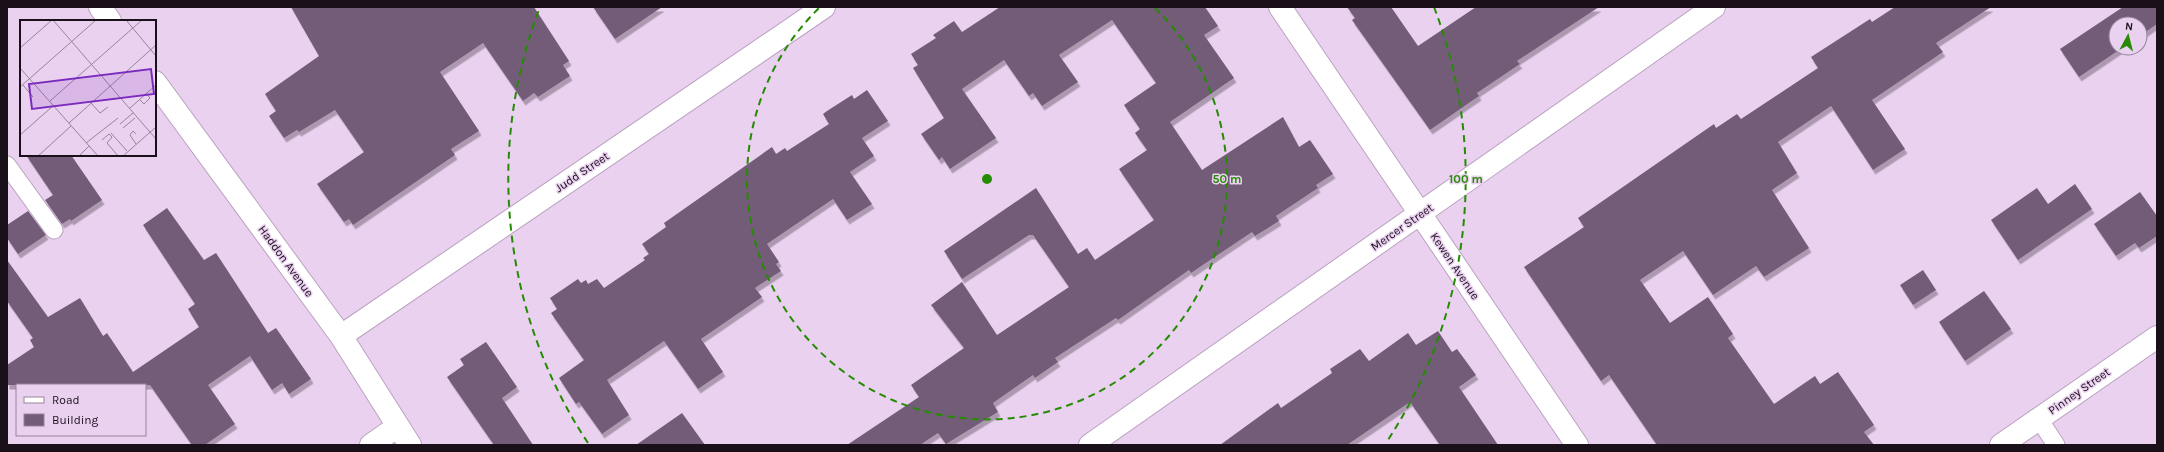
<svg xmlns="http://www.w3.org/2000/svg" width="2164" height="452" font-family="Karla,sans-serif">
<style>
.building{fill:#725c77;filter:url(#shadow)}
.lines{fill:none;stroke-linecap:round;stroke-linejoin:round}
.service-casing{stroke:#bba2c0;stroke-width:19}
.minor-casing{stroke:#bba2c0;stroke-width:24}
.service{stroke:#fff;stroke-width:17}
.minor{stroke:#fff;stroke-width:22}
.ring{fill:none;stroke:#248b02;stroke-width:2;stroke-dasharray:7 5}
.labels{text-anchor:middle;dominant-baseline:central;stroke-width:3;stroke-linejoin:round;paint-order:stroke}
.street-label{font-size:12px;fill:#19101a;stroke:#ead1f0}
.inset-road{fill:none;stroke:#96849a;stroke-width:1}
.view{fill:#7b2cbf;fill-opacity:0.15;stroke:#7b2cbf;stroke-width:2}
.inset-edge{fill:none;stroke:#19101a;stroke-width:2}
.centre{fill:#248b02;stroke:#ead1f0;stroke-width:2}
.ring-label{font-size:12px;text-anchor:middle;font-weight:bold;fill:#248b02;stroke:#ead1f0;stroke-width:3;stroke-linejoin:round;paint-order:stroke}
</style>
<defs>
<filter id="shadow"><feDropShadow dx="2.5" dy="4.5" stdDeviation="0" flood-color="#0004"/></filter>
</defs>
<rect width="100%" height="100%" fill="#ead1f0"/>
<path class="building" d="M291,7H534L569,61L563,65L570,76L538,97L534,93L523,101L483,43L440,72L479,131L451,149L455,155L353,225L349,219L344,222L317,184L364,152L335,110L299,132L297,130L284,138L269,116L276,111L265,94L319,56Z
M593,7H662L615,39Z
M1000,7H1205L1218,26L1204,35L1234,78L1170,122L1202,170L1283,117L1299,147L1310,140L1333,174L1316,185L1318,188L1276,216L1279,221L1255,236L1252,232L1191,273L1189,270L1118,320L1116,318L1055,358L1058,362L1035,378L1033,375L993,403L998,412L946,444L938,433L920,445H847L919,397L911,385L964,348L931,305L962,282L997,335L1069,287L1033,235H1029L962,279L944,251L1036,188L1078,254L1087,248L1095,260L1154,220L1119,169L1147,150L1135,133L1140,129L1124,105L1156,83L1112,20L1059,55L1078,82L1042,106L1033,93L1029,96L1004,60L962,89L996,138L950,169L942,157L939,160L921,134L944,118L913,68L918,65L911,54L936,38L933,35L954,21L962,32Z
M1347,7H1391L1418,46L1476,7H1599L1517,61L1520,64L1477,93L1479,96L1430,130L1352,20L1355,18Z
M1895,7H1991L1936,43L1943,52L1872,100L1905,149L1873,170L1831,106L1778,142L1797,173L1772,190L1809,248L1764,277L1756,266L1713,295L1683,251L1640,280L1670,323L1708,297L1733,334L1728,338L1774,404L1815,376L1820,384L1838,372L1874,425L1864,432L1874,445H1657L1609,375L1601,381L1524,267L1584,227L1578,218L1714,124L1716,128L1737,114L1741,119L1818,68L1811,57L1870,19L1872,22Z
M2123,7H2157V24L2140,36V24H2116V48H2122L2079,77L2060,49Z
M867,90L888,121L862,138L874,156L850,172L872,204L847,220L833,199L767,244L779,262L776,264L781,271L755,288L762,297L701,339L723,372L698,389L664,341L607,380L629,415L602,434L579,402L576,404L559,378L584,360L551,313L557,309L550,298L578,279L581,283L586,280L588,284L597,279L604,288L645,260L643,258L649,254L642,244L666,227L664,223L772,147L776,154L785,148L787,151L829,124L823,114L827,111L852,95L854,99Z
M26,155H71L102,200L71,221L70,219L62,224L45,200L53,195Z
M2075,184L2092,209L2018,260L1991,220L2037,188L2048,204Z
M2140,192L2157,216V236L2139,248L2135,243L2116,256L2094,224Z
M167,208L204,260L216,253L268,333L276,328L311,379L289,394L282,383L272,390L250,356L208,385L235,424L205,445H192L150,385H7V365L34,347L30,340L33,338L7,301V260L48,317L80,298L103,336L107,333L133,372L199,327L188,309L195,304L143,225Z
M28,211L46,235L18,254L7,238V225Z
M1923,270L1936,290L1913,305L1900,285Z
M1984,291L2011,329L1965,361L1939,322Z
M1438,331L1452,352L1457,349L1476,375L1459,387L1498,445H1440L1410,402L1347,445H1220L1278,403L1281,408L1332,373L1330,369L1360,349L1369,361L1408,333L1416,345Z
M486,342L517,387L502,398L533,445H494L447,377L464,365L460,359Z
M682,413L705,445H636Z"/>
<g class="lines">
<defs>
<path id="service" d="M7,165L54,230
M2039,419L2056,445"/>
<path id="minor" d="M100,7L110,21
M1280,7L1577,445
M155,82L341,336L410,445
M341,336L824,7
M371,445L398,426
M1090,445L1714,7
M2001,445L2157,337"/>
</defs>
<use href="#service" class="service-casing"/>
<use href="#minor" class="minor-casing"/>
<use href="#service" class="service"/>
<use href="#minor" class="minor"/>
</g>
<g class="ring">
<path d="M1155 8A240 240 0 1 1 819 8"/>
<path d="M588 443A479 479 0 0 1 540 7M1434 7A479 479 0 0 1 1386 443"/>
</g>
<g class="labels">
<g class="street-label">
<text transform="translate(582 172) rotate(-34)">Judd Street</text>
<text transform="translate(1402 227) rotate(-35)">Mercer Street</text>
<text transform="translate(286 261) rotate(54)">Haddon Avenue</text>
<text transform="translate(1455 266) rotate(56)">Kewen Avenue</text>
<text transform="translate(2079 391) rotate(-35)">Pinney Street</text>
</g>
</g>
<g transform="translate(20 20)">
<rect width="136" height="136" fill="#ead1f0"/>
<path class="inset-road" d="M33,0L136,119M106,0L136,36M0,28L32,0M0,48L78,136M3,65L13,77M0,67L76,0M120,80L124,84L130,78L126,73M30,81L122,0M71,83L80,93L88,87M110,88L136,65M49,103L136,25M100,104L113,93M103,108L115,98M91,113L107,131M116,114L113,111L110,115L116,124M0,115L34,85M82,120L89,114L92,117L87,123L98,136M66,123L98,98M18,136L51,106M59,136L69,126M103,136L136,107"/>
<path class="view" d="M131,49L134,74L12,89L9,64Z"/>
<rect width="136" height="136" class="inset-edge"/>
</g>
<circle cx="987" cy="179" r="6" class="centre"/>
<g class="ring-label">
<text x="1227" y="183">50 m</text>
<text x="1466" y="183">100 m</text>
</g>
<rect width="2164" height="452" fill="none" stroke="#19101a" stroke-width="16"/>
<rect x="16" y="384" width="130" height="52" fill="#ead1f0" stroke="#96849a"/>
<rect x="24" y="397" width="20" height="6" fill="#ffffff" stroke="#96849a"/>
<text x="52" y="404" font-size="12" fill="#19101a">Road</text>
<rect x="24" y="414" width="20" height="12" fill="#725c77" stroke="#96849a"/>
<text x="52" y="424" font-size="12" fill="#19101a">Building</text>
<g transform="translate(2128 36) rotate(7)"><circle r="19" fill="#ead1f0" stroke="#96849a"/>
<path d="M0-3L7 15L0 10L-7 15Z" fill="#248b02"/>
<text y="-6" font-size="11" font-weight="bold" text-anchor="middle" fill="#19101a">N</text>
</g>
</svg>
